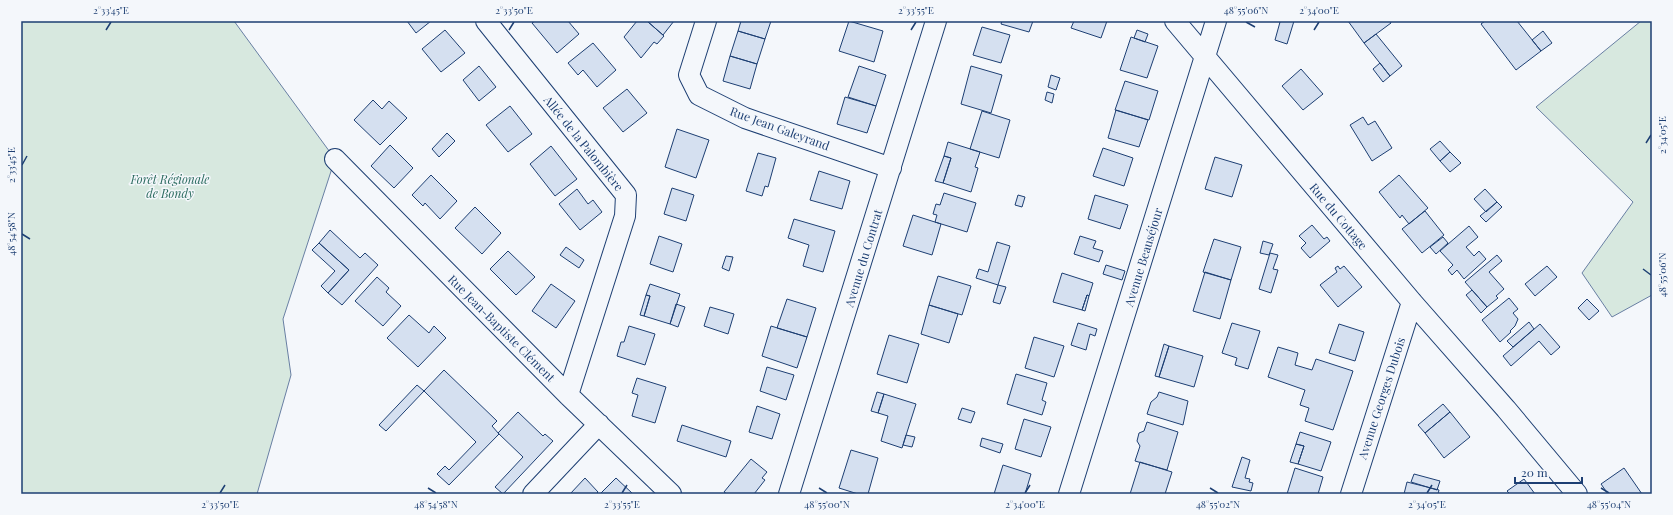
<svg xmlns="http://www.w3.org/2000/svg" width="1673" height="515" font-family="'Playfair Display',serif">
<style>
.green{fill:#d7e8df;stroke:#687fa3}
.building{fill:#d5e0f0;stroke:#1d3f73}
.lines{fill:none;stroke-linecap:round;stroke-linejoin:round}
.street-casing{stroke:#1d3f73;stroke-width:22}
.street{stroke:#f4f7fb;stroke-width:20}
.ticks{fill:none;stroke:#1d3f73;stroke-width:1.5}
.labels{text-anchor:middle;dominant-baseline:central;stroke-width:3;stroke-linejoin:round;paint-order:stroke}
.street-label{font-size:12px;fill:#1d3f73;stroke:#f4f7fb}
.park-label{font-size:12px;font-style:italic;fill:#2c6c60;stroke:#f4f7fb}
.neatline{fill:none;stroke:#1d3f73;stroke-width:1.5}
.ticks-label{font-size:10px;text-anchor:middle;fill:#1d3f73}
</style>
<rect width="100%" height="100%" fill="#f4f7fb"/>
<path class="green" d="M21,21H234L335,159L283,319L291,375L257,494H21Z
M1641,21H1652V295L1612,317L1582,273L1633,202L1536,107Z"/>
<path class="building" d="M407,21H431L416,33Z
M535,21H568L579,34L557,53L532,23Z
M637,21H647L664,36L657,44L654,42L641,58L624,37Z
M647,21H674L663,35Z
M741,21H771L765,39L738,31Z
M849,21L883,31L874,62L839,51Z
M1002,21H1033L1029,32L1001,24Z
M1074,21H1107L1101,38L1071,28Z
M1278,21H1294L1287,44L1275,40L1280,22Z
M1348,21H1390L1391,23L1364,43Z
M1485,21H1517L1541,51L1516,70L1481,24Z
M982,27L1010,35L1001,63L973,55Z
M445,30L465,53L441,72L422,49Z
M1137,30L1148,34L1145,42L1134,38Z
M738,31L765,39L757,64L730,56Z
M1543,31L1552,43L1541,51L1532,40Z
M1376,34L1402,66L1390,76L1364,43Z
M1131,37L1158,46L1147,78L1120,70Z
M593,43L616,70L597,87L583,70L578,75L568,63Z
M730,56L757,64L750,89L723,81Z
M1380,63L1390,76L1383,82L1373,69Z
M479,66L496,87L479,101L463,80Z
M859,66L886,75L876,106L848,97Z
M971,66L1002,75L991,113L961,104Z
M1301,69L1323,94L1303,110L1282,86Z
M1051,75L1060,78L1056,90L1048,87Z
M1125,81L1158,91L1149,120L1115,110Z
M627,89L647,113L623,132L603,108Z
M1047,92L1054,94L1052,103L1045,100Z
M845,97L876,106L867,133L837,124Z
M373,100L382,109L389,101L407,118L380,145L354,120Z
M510,106L532,134L508,152L486,125Z
M1116,110L1148,120L1139,147L1108,138Z
M982,111L1010,120L999,158L970,149Z
M1363,117L1368,125L1375,121L1392,148L1372,161L1350,125Z
M677,129L709,140L696,178L665,167Z
M447,133L455,141L439,157L432,149Z
M1440,141L1450,152L1440,161L1430,149Z
M948,142L980,152L975,167L978,168L971,192L943,183L951,158L944,156Z
M390,145L413,168L394,188L371,166Z
M551,146L577,179L555,196L530,164Z
M1103,148L1133,158L1124,186L1093,176Z
M1450,152L1461,163L1450,172L1440,161Z
M758,153L776,158L768,187L765,186L762,196L746,191Z
M944,156L951,158L943,183L935,181Z
M1215,157L1242,165L1232,197L1205,189Z
M819,171L850,181L842,209L810,200Z
M431,175L457,201L440,219L425,203L423,206L412,195Z
M1399,175L1428,208L1409,224L1402,215L1400,218L1379,192Z
M672,188L694,195L686,221L664,214Z
M577,189L588,204L593,200L602,212L580,230L559,204Z
M1485,189L1497,202L1486,212L1474,199Z
M944,193L976,203L967,232L935,222L937,215L933,214L936,204L940,205Z
M1018,195L1025,197L1022,207L1015,205Z
M1095,195L1128,205L1120,229L1088,219Z
M1497,202L1502,207L1486,222L1480,216Z
M475,207L501,233L482,254L455,228Z
M1425,211L1444,235L1422,253L1402,229Z
M913,215L941,224L932,255L903,246Z
M794,219L835,231L823,272L803,266L809,245L788,238Z
M1312,225L1324,239L1327,237L1330,241L1310,258L1301,248L1306,243L1299,236Z
M1469,226L1478,237L1466,247L1474,256L1479,251L1486,259L1464,279L1457,270L1452,275L1448,270L1453,265L1440,251Z
M330,230L360,258L365,253L378,265L342,305L328,293L349,270L319,243Z
M659,236L682,244L673,272L650,264Z
M1080,236L1096,241L1093,248L1103,251L1099,262L1074,254Z
M1443,237L1448,243L1436,254L1430,247Z
M1214,239L1241,247L1231,280L1203,272Z
M1263,241L1273,244L1269,255L1260,253Z
M997,242L1010,246L998,285L976,278L979,269L988,272Z
M319,243L349,270L328,293L321,286L335,271L312,250Z
M566,247L584,260L579,268L560,255Z
M508,251L535,277L516,295L490,269Z
M1270,253L1278,255L1273,269L1278,270L1271,293L1259,289Z
M1497,255L1502,261L1489,272L1504,289L1496,296L1498,298L1487,307L1465,282Z
M726,256L733,257L729,271L722,268Z
M1106,265L1125,271L1122,280L1103,274Z
M1338,266L1340,269L1344,266L1362,287L1338,307L1320,285L1337,272L1335,268Z
M1547,266L1557,277L1535,296L1525,284Z
M1205,272L1231,280L1220,319L1193,311Z
M1062,273L1093,283L1089,296L1087,295L1082,310L1053,302Z
M938,276L971,286L962,315L929,305Z
M377,277L389,288L386,292L401,306L383,326L355,301Z
M551,284L575,301L556,328L532,311Z
M650,284L680,294L670,324L644,316L650,296L646,295Z
M998,285L1006,287L1000,304L993,302Z
M1472,290L1487,307L1481,313L1466,295Z
M646,295L650,296L644,316L640,315Z
M1087,295L1089,296L1085,311L1082,310Z
M1509,298L1518,309L1513,313L1518,319L1515,326L1510,331L1511,332L1500,342L1482,320Z
M787,299L816,308L807,337L777,328Z
M1587,299L1599,311L1589,320L1578,308Z
M676,304L685,307L678,327L670,324Z
M929,305L958,314L949,343L921,334Z
M710,307L734,314L728,334L704,326Z
M409,315L429,333L434,326L446,338L418,367L387,338Z
M1529,322L1534,329L1513,347L1507,341Z
M1078,323L1097,329L1095,336L1090,334L1086,350L1071,345Z
M1232,323L1260,331L1248,369L1235,365L1237,358L1222,353Z
M1339,324L1364,332L1355,361L1329,353Z
M1540,324L1560,347L1551,355L1539,341L1511,366L1503,356Z
M629,326L655,334L645,365L617,356L621,342H624Z
M771,326L807,337L797,368L762,356Z
M889,335L919,344L907,383L877,374Z
M1034,337L1064,346L1054,377L1025,368Z
M1164,344L1169,346L1159,377L1155,376Z
M1169,346L1203,356L1194,387L1159,377Z
M1278,347L1298,353L1295,365L1312,370L1316,359L1353,371L1333,430L1305,421L1309,408L1300,405L1305,390L1268,377Z
M767,367L794,375L786,400L760,391Z
M444,370L497,421L492,426L499,434L449,485L437,474L445,466L449,470L476,442L424,391Z
M1016,374L1047,383L1042,400L1046,402L1042,415L1007,404Z
M637,378L666,387L655,423L632,416L638,395L632,393Z
M417,385L424,391L386,431L379,425Z
M877,392L884,394L878,413L871,411Z
M1159,392L1188,401L1183,425L1147,414L1151,402L1157,397Z
M884,394L916,404L902,448L881,441L888,416L878,413Z
M1443,404L1450,412L1425,433L1418,425Z
M757,406L780,414L772,439L749,432Z
M962,408L975,412L971,423L958,419Z
M518,412L543,436L545,434L553,441L503,494L495,487L523,457L498,433Z
M1450,412L1470,437L1444,458L1425,433Z
M1024,419L1051,427L1041,457L1015,449Z
M1147,422L1178,432L1167,470L1135,461L1140,446L1137,441L1139,433L1144,431Z
M682,425L731,441L726,457L677,441Z
M1300,432L1331,442L1321,471L1298,464L1304,446L1296,444Z
M906,435L915,437L912,447L903,445Z
M982,438L1003,444L1000,453L980,446Z
M1296,444L1304,446L1298,464L1290,462Z
M851,450L878,458L868,494H858L839,488Z
M1242,457L1250,460L1245,478L1250,479L1249,482L1253,483L1251,491L1232,487Z
M751,459L767,472L762,478L765,480L754,494H727L724,492Z
M1140,462L1172,472L1165,494H1130Z
M1003,465L1031,474L1025,494H994Z
M1295,468L1323,477L1318,494H1287Z
M1624,468L1642,494H1608L1601,484Z
M1414,474L1440,481L1437,490L1411,482Z
M585,478L598,492L596,494H570Z
M616,478L633,494H600Z
M1524,479L1535,494H1510L1507,491Z
M1407,482L1439,490L1438,494H1404Z"/>
<g class="lines">
<defs>
<path id="street" d="M486,21L626,195L625,216L568,395
M706,21L689,75L699,95L745,118L891,168
M1175,21L1412,302L1506,409L1577,494
M335,159L568,395L671,494
M533,494L599,424
M789,494L936,21
M1069,494L1216,21
M1351,494L1412,302"/>
</defs>
<use href="#street" class="street-casing"/>
<use href="#street" class="street"/>
</g>
<path class="ticks" d="M1246,22L1255,27M106,30L111,22M509,30L514,22M911,30L916,22M1314,30L1319,22M1646,143L1651,135M22,165L27,156M22,234L30,239M1643,269L1651,275M428,488L436,493M819,488L827,493M1210,488L1218,493M1601,488L1609,493M220,493L225,485M622,493L627,485M1025,493L1030,485M1427,493L1432,485"/>
<g class="labels">
<g class="street-label">
<text transform="translate(780 128) rotate(20)">Rue Jean Galeyrand</text>
<text transform="translate(584 143) rotate(51)">Allée de la Palombière</text>
<text transform="translate(1339 216) rotate(50)">Rue du Cottage</text>
<text transform="translate(1143 257) rotate(-73)">Avenue Beauséjour</text>
<text transform="translate(863 258) rotate(-73)">Avenue du Contrat</text>
<text transform="translate(502 328) rotate(45)">Rue Jean-Baptiste Clément</text>
<text transform="translate(1381 398) rotate(-72)">Avenue Georges Dubois</text>
</g>
<g class="park-label">
<text x="170" y="179">Forêt Régionale<tspan x="170" dy="14">de Bondy</tspan></text>
</g>
</g>
<rect width="1673" height="515" fill="none" stroke="#f4f7fb" stroke-width="44"/>
<path d="M1515 477v6h67v-6" fill="none" stroke="#1d3f73" stroke-width="2"/>
<text x="1521" y="477" font-size="12" fill="#1d3f73" stroke="#f4f7fb" stroke-width="3" paint-order="stroke">20 m</text>
<rect x="22" y="22" width="1629" height="471" class="neatline"/>
<g class="ticks-label">
<text x="111" y="14">2°33'45"E</text>
<text x="514" y="14">2°33'50"E</text>
<text x="916" y="14">2°33'55"E</text>
<text x="1246" y="14">48°55'06"N</text>
<text x="1319" y="14">2°34'00"E</text>
<text transform="translate(1662 135) rotate(-90)" y="4">2°34'05"E</text>
<text transform="translate(11 165) rotate(-90)" y="4">2°33'45"E</text>
<text transform="translate(11 234) rotate(-90)" y="4">48°54'58"N</text>
<text transform="translate(1662 275) rotate(-90)" y="4">48°55'06"N</text>
<text x="220" y="508">2°33'50"E</text>
<text x="436" y="508">48°54'58"N</text>
<text x="622" y="508">2°33'55"E</text>
<text x="827" y="508">48°55'00"N</text>
<text x="1025" y="508">2°34'00"E</text>
<text x="1218" y="508">48°55'02"N</text>
<text x="1427" y="508">2°34'05"E</text>
<text x="1609" y="508">48°55'04"N</text>
</g>
</svg>
